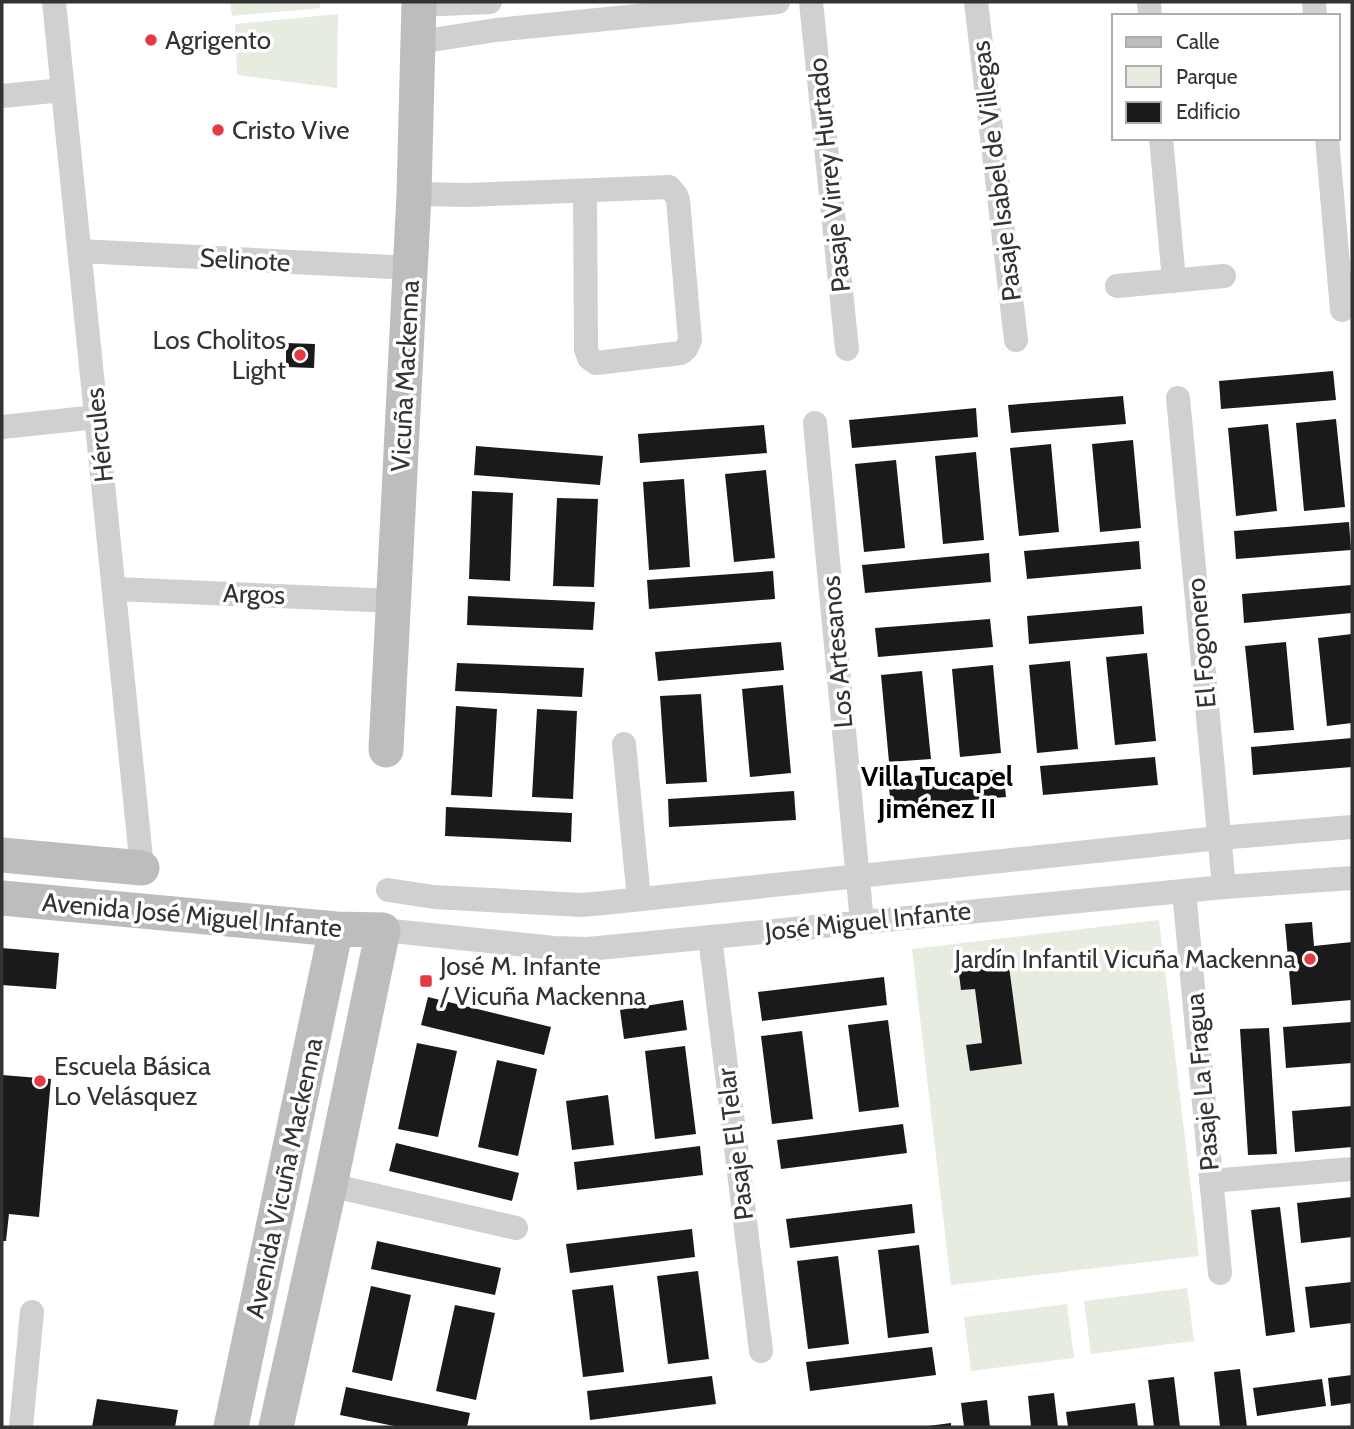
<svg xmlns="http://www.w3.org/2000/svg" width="1354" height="1429" font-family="Cabin,sans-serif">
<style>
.green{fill:#e6ecdf}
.building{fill:#1a1a1a}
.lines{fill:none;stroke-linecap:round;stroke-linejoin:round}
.street{stroke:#d0d0d0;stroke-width:24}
.secondary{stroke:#bdbdbd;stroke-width:35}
.poi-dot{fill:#e63946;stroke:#fff;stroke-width:2.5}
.labels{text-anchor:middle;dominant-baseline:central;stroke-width:7;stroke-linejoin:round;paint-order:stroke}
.poi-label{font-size:26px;fill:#333;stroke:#fff;text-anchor:start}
.street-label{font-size:26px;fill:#333;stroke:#fff}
.neighbourhood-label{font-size:28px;font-weight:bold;fill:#000;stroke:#fff}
</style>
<rect width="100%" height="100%" fill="#fff"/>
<path class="green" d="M230,2H320V8L232,16Z
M338,14L337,88L237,75L235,24Z
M1159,920L1199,1256L951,1285L912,949Z
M1187,1288L1194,1341L1091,1354L1084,1301Z
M1067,1304L1074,1358L971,1371L964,1317Z"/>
<path class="building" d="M286,343L315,344L314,368L286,367Z
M1333,371L1336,400L1221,409L1219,381Z
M1123,396L1126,424L1011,433L1008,405Z
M976,408L978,437L852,448L849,420Z
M1336,419L1345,507L1304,511L1296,423Z
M1268,424L1277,511L1236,516L1228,428Z
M764,425L767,453L640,463L638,434Z
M1133,440L1141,528L1100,532L1092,444Z
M1051,444L1059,532L1019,536L1010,448Z
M476,446L603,456L600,485L474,475Z
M976,452L984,540L943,544L935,456Z
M896,460L905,548L864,552L855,464Z
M766,470L775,558L734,562L725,474Z
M684,479L690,567L649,570L643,482Z
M472,491L513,493L510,581L469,579Z
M557,498L598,499L594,587L553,586Z
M1349,522L1351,550L1236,559L1234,531Z
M1139,541L1141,569L1027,579L1024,551Z
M989,553L991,582L865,593L862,565Z
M773,571L775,599L649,609L647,580Z
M1352,585V613L1244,623L1242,594Z
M468,596L595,602L593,630L467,625Z
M1142,606L1144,634L1029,644L1027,616Z
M990,619L993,647L878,657L875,628Z
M1352,634V723L1327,726L1318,638Z
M781,642L784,670L658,681L655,652Z
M1286,642L1294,730L1254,733L1245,646Z
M1147,653L1156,741L1115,745L1106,657Z
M1070,661L1078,749L1037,753L1029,665Z
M457,663L584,668L582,697L455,691Z
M993,665L1001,753L960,757L952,669Z
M922,671L931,759L889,762L881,675Z
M783,685L791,773L750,777L742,689Z
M701,694L707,782L666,784L660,696Z
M456,706L497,709L492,797L451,795Z
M537,709L577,711L573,799L532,797Z
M1352,738V767L1253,775L1251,747Z
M1155,757L1158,785L1043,795L1040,766Z
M1003,769L1006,797L891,807L888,778Z
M794,791L796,820L669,827L668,799Z
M446,807L572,813L571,842L445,836Z
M1312,922L1314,946L1352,942V1000L1292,1005L1285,924Z
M2,948L59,953L56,989L2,985Z
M1008,959L1022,1064L970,1071L966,1045L982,1043L975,989L961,990L958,966Z
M884,977L887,1005L762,1021L758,992Z
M428,997L551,1027L544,1055L421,1025Z
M683,1000L687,1030L624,1039L620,1010Z
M888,1020L899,1107L859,1112L848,1025Z
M1352,1022V1063L1286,1068L1283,1027Z
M1269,1028L1277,1154L1248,1155L1240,1029Z
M802,1031L813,1119L772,1124L761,1036Z
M417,1043L457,1051L438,1137L398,1129Z
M685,1046L696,1134L655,1139L645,1051Z
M497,1060L537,1069L518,1156L478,1147Z
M2,1075L51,1079L39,1217L9,1214L6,1241H2Z
M608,1095L614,1145L572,1150L566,1101Z
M1352,1106V1147L1295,1152L1292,1111Z
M903,1124L907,1153L781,1169L777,1140Z
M396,1143L519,1173L512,1201L389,1171Z
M700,1146L703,1175L577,1190L574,1162Z
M1352,1197V1237L1301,1243L1297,1203Z
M912,1204L915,1233L790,1248L786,1219Z
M1280,1207L1295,1332L1266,1336L1251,1210Z
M692,1229L695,1257L570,1273L566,1244Z
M377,1241L501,1268L495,1295L371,1269Z
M919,1245L929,1333L888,1338L878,1250Z
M838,1256L849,1344L808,1349L797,1261Z
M698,1271L709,1359L668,1364L657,1276Z
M1352,1282V1323L1310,1328L1305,1287Z
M613,1285L624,1372L583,1377L572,1290Z
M371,1286L411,1295L392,1381L352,1372Z
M455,1305L495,1313L476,1400L436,1391Z
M932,1347L936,1375L810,1391L806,1362Z
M1240,1369L1247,1427H1220L1214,1372Z
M1352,1375V1403L1331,1406L1328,1378Z
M712,1376L716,1404L590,1420L587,1391Z
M1174,1377L1180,1427H1154L1148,1380Z
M1322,1379L1326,1406L1257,1416L1253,1388Z
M346,1387L470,1413L467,1427H399L340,1415Z
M1054,1393L1058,1427H1031L1028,1396Z
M97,1399L178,1410L175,1427H92Z
M987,1400L990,1427H964L961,1403Z
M1135,1403L1138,1427H1068L1066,1412Z
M951,1423V1427H929L928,1426Z"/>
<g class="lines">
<path class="street" d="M54,2L142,868
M811,2L847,349
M976,2L1016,340
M1149,2L1150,16
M1314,2L1315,16
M419,5L490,2
M419,42L496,30L778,2
M2,96L63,90
M1161,138L1174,281
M1327,138L1342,310
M414,194L468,195L669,187L676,195L678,200L690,340L686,349L681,353L596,363L589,358L586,349L585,191
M80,251L411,268
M1117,286L1224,276
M1178,398L1224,887
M815,423L862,922
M2,427L97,417
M115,589L394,601
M624,744L639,899
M388,890L434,897L581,905L604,903L1219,838L1352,827
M1184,891L1220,1273
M383,930L554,948L588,949L1224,887L1352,878
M710,937L761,1351
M1211,1181L1352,1169
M330,1185L516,1228
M21,1427L32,1312"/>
<path class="secondary" d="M386,750L414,194L419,2
M2,855L142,868
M2,898L336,929L383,930L330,1185L276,1427
M231,1427L336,929"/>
</g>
<g class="poi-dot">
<circle cx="151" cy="40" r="7"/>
<circle cx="218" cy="130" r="7"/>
<circle cx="300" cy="355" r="7"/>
<circle cx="1310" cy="959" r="7"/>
<rect x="419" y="974" width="14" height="14" rx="3.5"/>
<circle cx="40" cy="1081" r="7"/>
</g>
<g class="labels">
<g class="poi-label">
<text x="165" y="40">Agrigento</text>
<text x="232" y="130">Cristo Vive</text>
<text x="286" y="340" text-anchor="end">Los Cholitos<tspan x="286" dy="30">Light</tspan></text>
<text x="1296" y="959" text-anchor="end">Jardín Infantil Vicuña Mackenna</text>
<text x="440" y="966">José M. Infante<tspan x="440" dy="30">/ Vicuña Mackenna</tspan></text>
<text x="54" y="1066">Escuela Básica<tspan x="54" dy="30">Lo Velásquez</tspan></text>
</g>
<g class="street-label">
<text transform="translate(996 171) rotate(-97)">Pasaje Isabel de Villegas</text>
<text transform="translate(829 175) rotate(-96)">Pasaje Virrey Hurtado</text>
<text transform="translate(245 260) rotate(3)">Selinote</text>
<text transform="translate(405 376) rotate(-87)">Vicuña Mackenna</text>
<text transform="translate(99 435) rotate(-96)">Hércules</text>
<text transform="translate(254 594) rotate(2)">Argos</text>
<text transform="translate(1201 643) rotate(-95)">El Fogonero</text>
<text transform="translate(837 652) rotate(-95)">Los Artesanos</text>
<text transform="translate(192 915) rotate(5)">Avenida José Miguel Infante</text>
<text transform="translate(868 921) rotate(-6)">José Miguel Infante</text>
<text transform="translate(1202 1082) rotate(-95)">Pasaje La Fragua</text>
<text transform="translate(735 1144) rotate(-97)">Pasaje El Telar</text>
<text transform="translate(284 1178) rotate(-78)">Avenida Vicuña Mackenna</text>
</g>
<g class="neighbourhood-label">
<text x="937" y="776">Villa Tucapel<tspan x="937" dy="32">Jiménez II</tspan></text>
</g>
</g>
<rect width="1354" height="1429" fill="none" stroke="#333333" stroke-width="7"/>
<rect x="1112" y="14" width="228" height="126" fill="#ffffff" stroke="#adadad" stroke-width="2"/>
<rect x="1126" y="37" width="35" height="10" fill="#bdbdbd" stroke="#adadad" stroke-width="2"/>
<text x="1176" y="49" font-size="21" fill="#333333">Calle</text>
<rect x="1126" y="66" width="35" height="21" fill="#e6ecdf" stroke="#adadad" stroke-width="2"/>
<text x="1176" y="84" font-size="21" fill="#333333">Parque</text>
<rect x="1126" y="102" width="35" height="21" fill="#1a1a1a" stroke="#adadad" stroke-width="2"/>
<text x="1176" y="119" font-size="21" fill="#333333">Edificio</text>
</svg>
